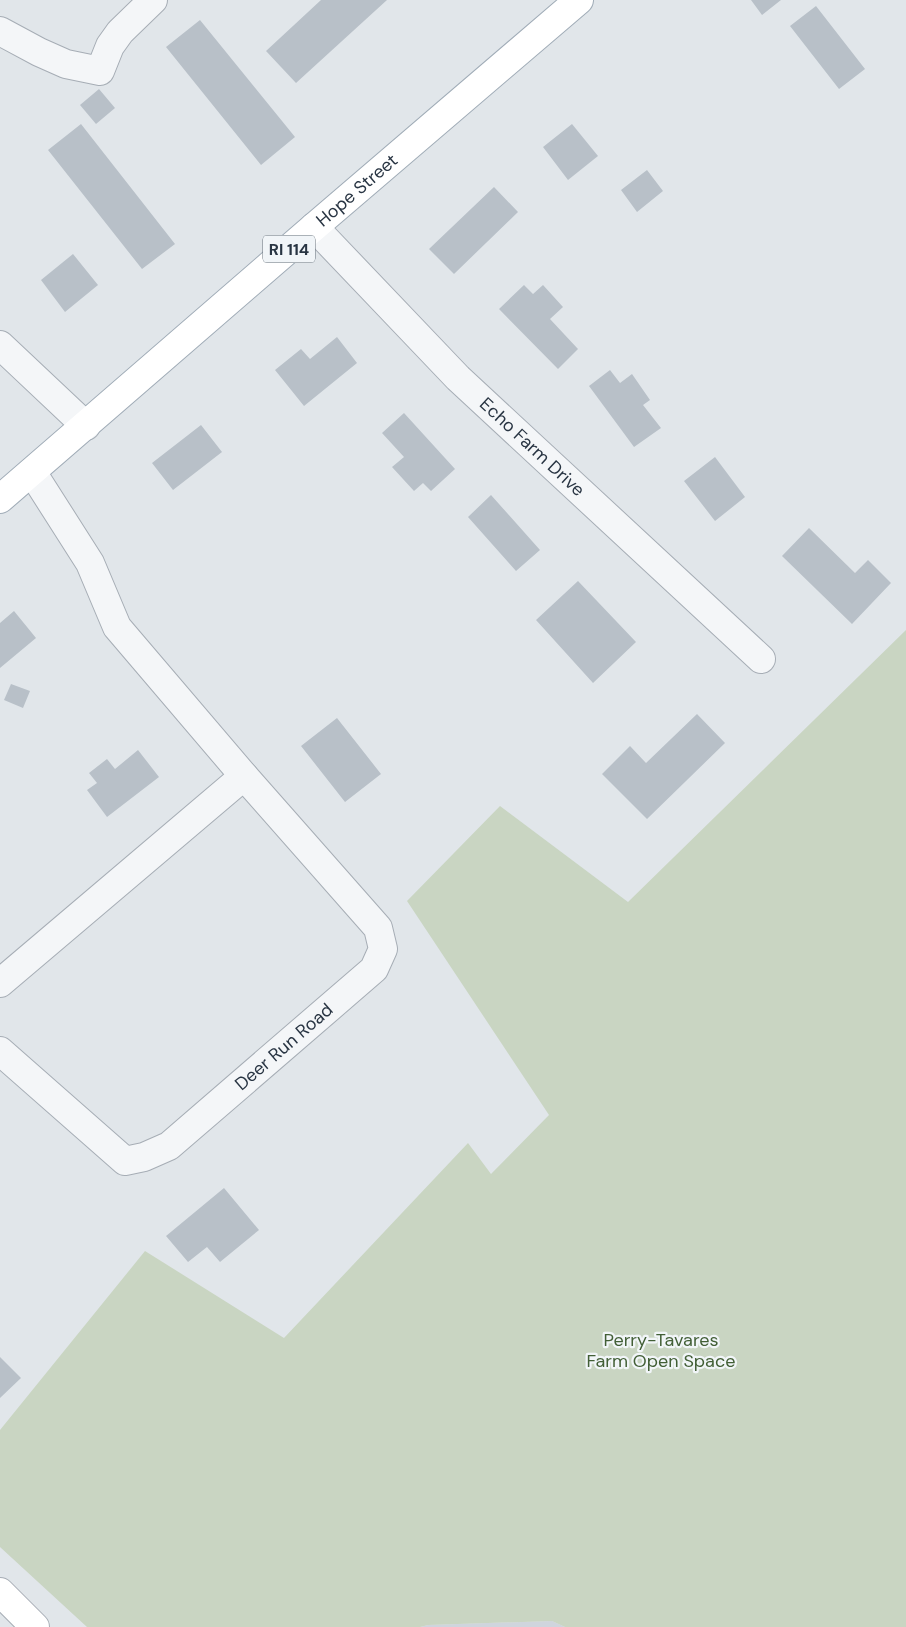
<svg xmlns="http://www.w3.org/2000/svg" width="906" height="1627" font-family="'DM Sans',sans-serif">
<style>
.built{fill:#cfd5dd}
.green{fill:#c9d5c2}
.building{fill:#b8c0c8}
.lines{fill:none;stroke-linecap:round;stroke-linejoin:round}
.minor-casing{stroke:#a6adb5;stroke-width:30}
.secondary-casing{stroke:#a6adb5;stroke-width:30}
.primary-casing{stroke:#a0acb7;stroke-width:30}
.minor{stroke:#f4f6f8;stroke-width:28}
.secondary{stroke:#fff;stroke-width:28}
.primary{stroke:#fff;stroke-width:28}
.labels{text-anchor:middle;dominant-baseline:central;stroke-width:4.5;stroke-linejoin:round;paint-order:stroke}
.shield{fill:#f1f5f8;stroke:#656f79;stroke-width:1}
.shield-label{font-size:16px;font-weight:bold;fill:#293543}
.street-label{font-size:18px;fill:#293543;stroke:#f1f5f8}
.park-label{font-size:18px;fill:#425f36;stroke:#f1f5f8}
</style>
<rect width="100%" height="100%" fill="#e1e6ea"/>
<path class="built" d="M552,1621L565,1627H420L428,1625Z"/>
<path class="green" d="M906,630V1627H565L552,1621L428,1625L420,1627H87L0,1547V1430L145,1251L284,1338L468,1143L491,1174L549,1115L407,901L500,806L628,902Z"/>
<path class="building" d="M321,0H387L296,83L266,51Z
M751,0H781L762,15Z
M816,6L865,69L839,89L790,26Z
M200,20L295,137L261,165L166,47Z
M99,89L115,108L96,124L80,105Z
M81,124L175,244L142,269L48,150Z
M572,124L598,156L568,180L543,147Z
M647,170L663,191L637,212L621,190Z
M494,187L518,212L454,274L429,249Z
M73,254L98,285L65,312L41,280Z
M524,285L533,294L543,285L563,307L550,319L578,349L558,369L499,309Z
M337,337L357,363L304,406L275,370L301,349L310,359Z
M610,370L620,383L632,374L650,400L643,405L661,428L634,447L589,386Z
M404,413L455,469L431,491L423,483L414,491L392,467L404,457L382,433Z
M201,425L222,452L173,490L152,463Z
M715,457L745,497L715,521L684,481Z
M491,495L540,550L516,571L468,517Z
M809,528L855,573L868,560L891,583L852,624L782,556Z
M578,581L636,642L593,683L536,620Z
M14,611L36,638L0,668V623Z
M11,684L30,691L23,708L4,700Z
M697,714L725,743L647,819L602,774L630,746L646,763Z
M337,718L381,774L345,802L301,746Z
M138,750L159,777L107,817L87,790L97,783L89,773L107,759L115,769Z
M224,1188L259,1230L220,1262L207,1247L188,1262L166,1236Z
M0,1357L21,1378L0,1398Z"/>
<g class="lines">
<defs>
<g id="minor">
<path d="M0,31L39,52L66,64L100,71L110,46L120,32L153,0"/>
<path id="s1" d="M314,227L458,378L761,659"/>
<path d="M0,345L86,426"/>
<path d="M0,983L244,776"/>
<path id="s2" d="M0,1051L125,1161L144,1157L169,1146L374,969L383,949L378,928L244,776L117,627L90,563L32,472"/>
</g>
<path id="secondary" d="M0,1592L35,1627"/>
<g id="primary">
<path id="s3" d="M0,499L314,227L579,0"/>
</g>
</defs>
<use href="#minor" class="minor-casing"/>
<use href="#secondary" class="secondary-casing"/>
<use href="#primary" class="primary-casing"/>
<use href="#minor" class="minor"/>
<use href="#secondary" class="secondary"/>
<use href="#primary" class="primary"/>
</g>
<g class="labels">
<rect class="shield" x="263" y="235.5" width="52" height="27" rx="4"/>
<g class="shield-label">
<text x="289" y="249">RI 114</text>
</g>
<g class="street-label">
<text stroke="none"><textPath href="#s3" startOffset="472">Hope Street</textPath></text>
<text stroke="none"><textPath href="#s1" startOffset="310">Echo Farm Drive</textPath></text>
<text stroke="none"><textPath href="#s2" startOffset="365">Deer Run Road</textPath></text>
</g>
<g class="park-label">
<text x="661" y="1340">Perry-Tavares<tspan x="661" dy="21">Farm Open Space</tspan></text>
</g>
</g>
</svg>
